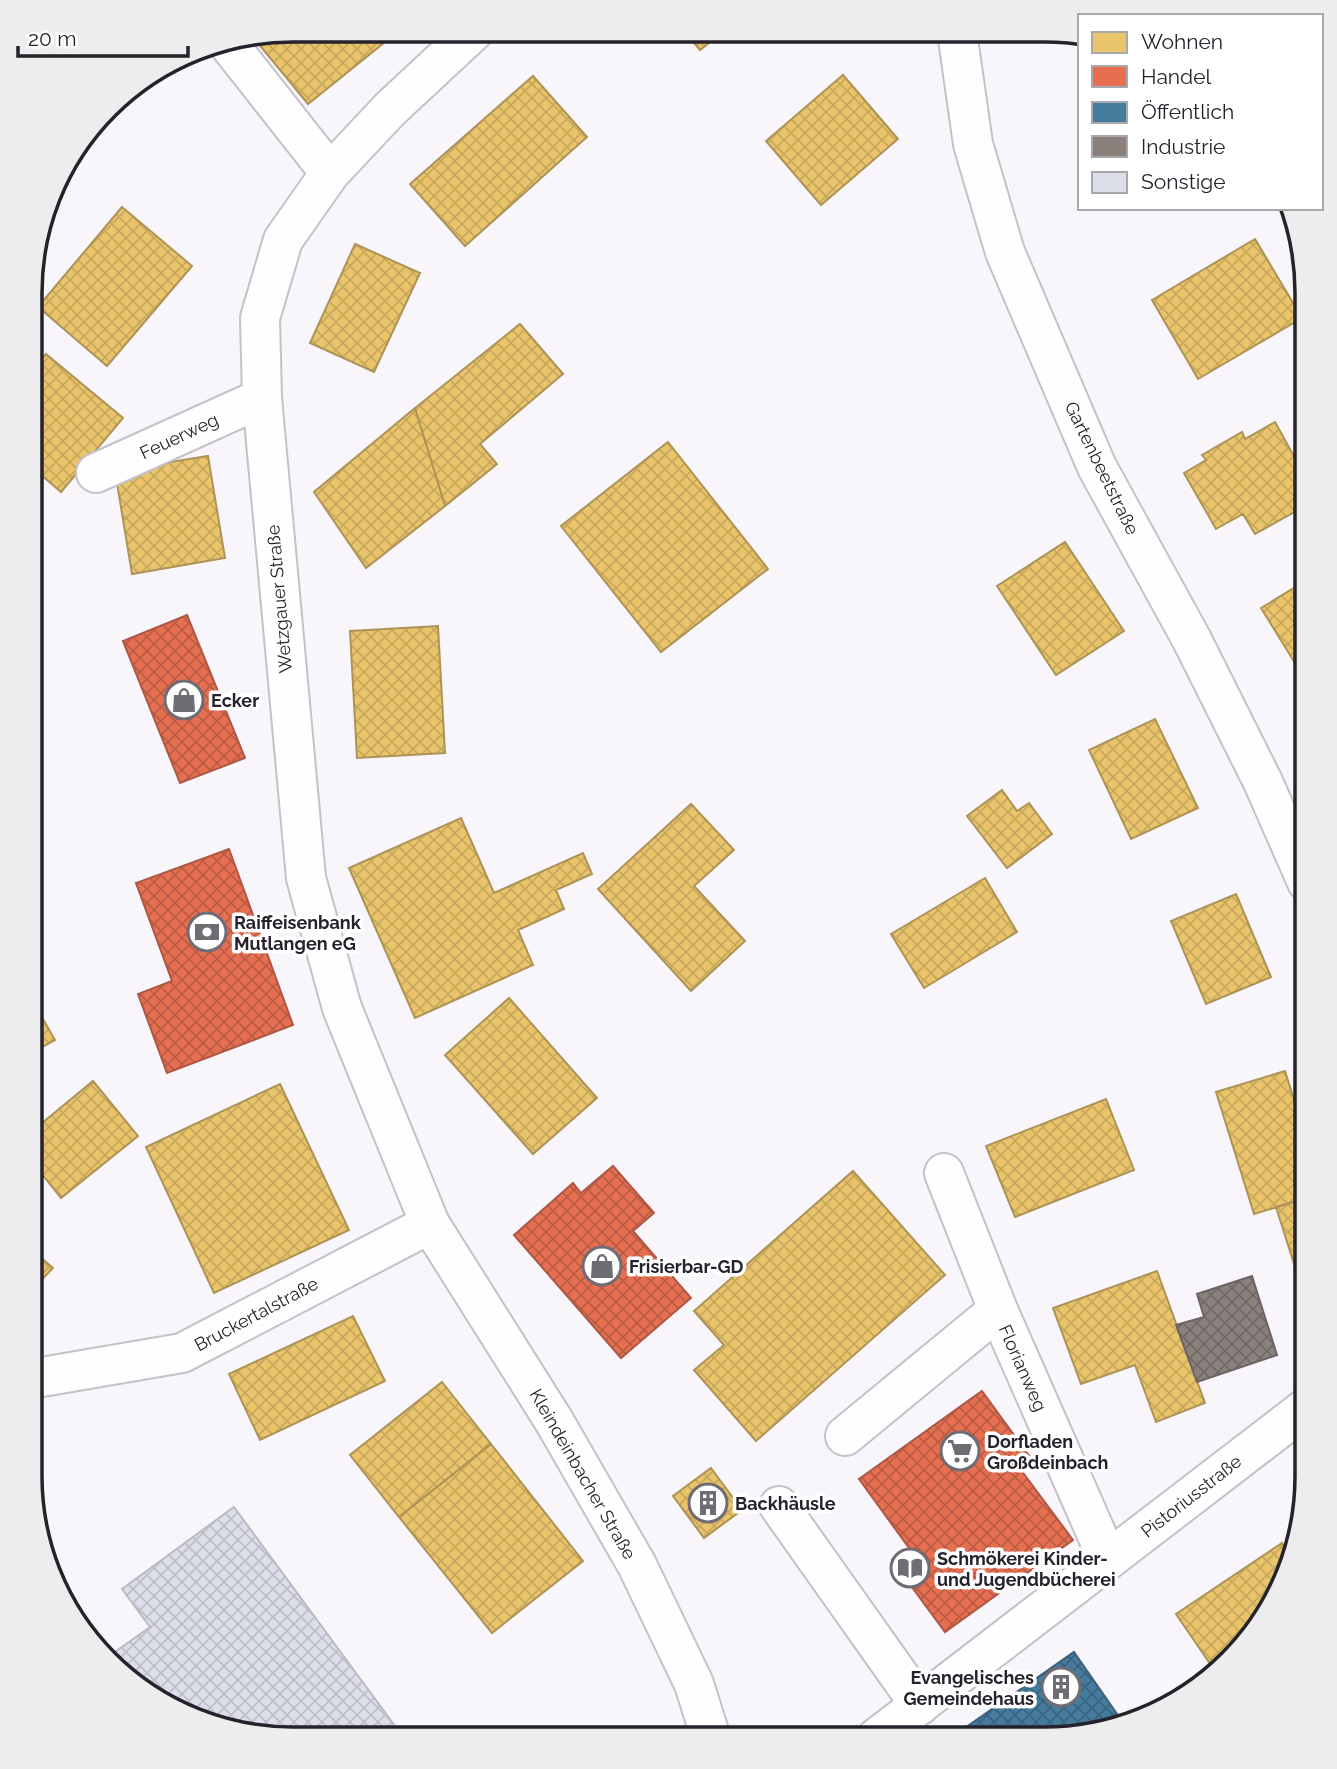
<svg xmlns="http://www.w3.org/2000/svg" width="1337" height="1769" font-family="Raleway,sans-serif">
<style>
.homes{fill:url(#homes-cross-hatch);stroke:#ae9357;stroke-width:2}
.shops{fill:url(#shops-cross-hatch);stroke:#ad5846;stroke-width:2}
.public{fill:url(#public-cross-hatch);stroke:#3c607b;stroke-width:2}
.industry{fill:url(#industry-cross-hatch);stroke:#6c6464;stroke-width:2}
.building{fill:url(#building-cross-hatch);stroke:#babbc1;stroke-width:2}
.lines{fill:none;stroke-linecap:round;stroke-linejoin:round}
.minor-casing{stroke:#c4c1c9;stroke-width:42}
.minor{stroke:#fefefe;stroke-width:38}
.labels{text-anchor:middle;dominant-baseline:central;stroke-width:7;stroke-linejoin:round;paint-order:stroke}
.street-label{font-size:18px;fill:#26222c;stroke:#fff}
.poi-label{font-size:18px;font-weight:bold;fill:#26222c;stroke:#fff;text-anchor:start}
.rim{fill:none;stroke:#26222c;stroke-width:3.5}
</style>
<defs>
<pattern id="homes-cross-hatch" width="8" height="8" patternUnits="userSpaceOnUse" patternTransform="scale(1.75)"><rect width="8" height="8" fill="#e9c46a"/><path d="M0 0l8 8M0 8l8-8" fill="none" stroke="#c8a85c"/></pattern>
<pattern id="shops-cross-hatch" width="8" height="8" patternUnits="userSpaceOnUse" patternTransform="scale(1.75)"><rect width="8" height="8" fill="#e76f51"/><path d="M0 0l8 8M0 8l8-8" fill="none" stroke="#bb5b43"/></pattern>
<pattern id="public-cross-hatch" width="8" height="8" patternUnits="userSpaceOnUse" patternTransform="scale(1.75)"><rect width="8" height="8" fill="#457b9d"/><path d="M0 0l8 8M0 8l8-8" fill="none" stroke="#396480"/></pattern>
<pattern id="industry-cross-hatch" width="8" height="8" patternUnits="userSpaceOnUse" patternTransform="scale(1.75)"><rect width="8" height="8" fill="#8a817c"/><path d="M0 0l8 8M0 8l8-8" fill="none" stroke="#716966"/></pattern>
<pattern id="building-cross-hatch" width="8" height="8" patternUnits="userSpaceOnUse" patternTransform="scale(1.75)"><rect width="8" height="8" fill="#dcdee9"/><path d="M0 0l8 8M0 8l8-8" fill="none" stroke="#bdbec8"/></pattern>
</defs>
<rect width="100%" height="100%" fill="#f8f6fb"/>
<path class="homes" d="M293,30H400L308,104L252,36Z
M684,31H724L700,50Z
M843,75L898,139L821,205L766,141Z
M533,76L587,137L465,246L410,184Z
M122,207L192,266L107,366L38,307Z
M1255,239L1302,318L1198,379L1152,300Z
M355,244L420,273L374,372L310,343Z
M520,324L563,374L480,444L497,464L445,506L415,408Z
M46,354L123,418L61,492L32,467V371Z
M415,408L445,506L366,568L314,492Z
M1275,422L1307,480V505L1255,534L1243,514L1216,529L1184,473L1206,460L1202,455L1242,432L1245,439Z
M668,442L768,569L661,652L561,526Z
M208,456L225,558L132,574L115,471Z
M1065,542L1124,631L1056,675L997,586Z
M1307,580V663L1298,668L1261,608Z
M438,626L445,753L357,758L350,631Z
M1155,719L1198,808L1131,839L1089,750Z
M1002,790L1017,811L1029,803L1052,834L1007,868L967,816Z
M691,804L734,850L694,886L745,941L691,991L598,889Z
M461,818L494,893L583,853L592,874L556,890L564,909L518,930L533,965L415,1018L349,868Z
M31,829L42,864L31,868Z
M985,878L1017,932L924,988L891,934Z
M1236,894L1271,977L1206,1004L1171,921Z
M31,998L55,1040L31,1053Z
M509,998L597,1098L533,1154L445,1055Z
M1285,1071L1307,1141V1198L1254,1214L1216,1092Z
M93,1081L138,1136L61,1198L30,1159V1133Z
M280,1084L349,1230L214,1293L146,1147Z
M1106,1099L1134,1170L1015,1217L986,1146Z
M853,1171L945,1275L756,1441L694,1370L724,1345L694,1311Z
M1307,1198V1305L1276,1207Z
M30,1248L53,1268L30,1292Z
M1157,1271L1205,1403L1156,1422L1135,1365L1081,1384L1053,1308Z
M353,1316L385,1381L260,1440L229,1374Z
M442,1382L491,1444L399,1517L350,1455Z
M491,1444L583,1561L492,1633L399,1517Z
M711,1468L742,1510L704,1538L673,1496Z
M1282,1543L1293,1561L1263,1623L1217,1674L1176,1614Z"/>
<path class="shops" d="M187,615L245,758L180,783L123,641Z
M229,849L293,1025L167,1073L138,994L172,981L136,883Z
M613,1166L654,1213L633,1231L691,1298L621,1358L514,1235L573,1183L581,1193Z
M982,1391L1030,1457L1018,1466L1073,1540L945,1632L892,1560L909,1548L859,1479Z"/>
<path class="public" d="M1074,1652L1122,1721L1045,1739H949Z"/>
<path class="industry" d="M1252,1276L1277,1355L1197,1382L1176,1325L1204,1317L1197,1294Z"/>
<path class="building" d="M234,1507L403,1737H259L146,1695L105,1659L150,1627L122,1589Z"/>
<g class="lines">
<defs>
<path id="minor" d="M475,30L390,109L330,173L283,240L260,318L262,398L306,878L342,1008L430,1224L554,1421L637,1565L694,1684L711,1738
M957,32L973,144L1005,252L1097,467L1192,640L1263,782L1307,882
M226,41L330,173
M96,473L262,398
M944,1173L998,1310L1108,1560
M30,1379L182,1353L430,1224
M845,1436L998,1310
M779,1506L920,1705
M875,1739L1307,1407"/>
</defs>
<use href="#minor" class="minor-casing"/>
<use href="#minor" class="minor"/>
</g>
<defs>
<symbol id="shop-ring" viewBox="-11 -11 22 22"><circle r="9.5" fill="#fff" stroke="#706c74" stroke-width="1.5"/><path d="M-5-2.5h2.3a2.7 3.5 0 0 1 5.4 0H5L5.5 6h-11ZM-1.5-2.5h3a1.5 2.3 0 0 0-3 0Z" fill="#706c74"/></symbol>
<symbol id="bank-ring" viewBox="-11 -11 22 22"><circle r="9.5" fill="#fff" stroke="#706c74" stroke-width="1.5"/><path d="M-6-4H6V4H-6ZM0-2.3a2.3 2.3 0 1 0 0 4.6a2.3 2.3 0 1 0 0-4.6Z" fill="#706c74"/></symbol>
<symbol id="supermarket-ring" viewBox="-11 -11 22 22"><circle r="9.5" fill="#fff" stroke="#706c74" stroke-width="1.5"/><path d="M-6-5.5h2.5l.6 2H6L4.5 2H-2.5L-4.4-4H-6ZM-1.5 3.2a1.3 1.3 0 1 0 .1 0ZM3 3.2a1.3 1.3 0 1 0 .1 0Z" fill="#706c74"/></symbol>
<symbol id="building-ring" viewBox="-11 -11 22 22"><circle r="9.5" fill="#fff" stroke="#706c74" stroke-width="1.5"/><path d="M-4-6H4V6H1V3H-1V6H-4ZM-2.5-4.3h1.7v1.8h-1.7ZM.8-4.3h1.7v1.8H.8ZM-2.5-1h1.7V.8h-1.7ZM.8-1h1.7V.8H.8Z" fill="#706c74"/></symbol>
<symbol id="library-ring" viewBox="-11 -11 22 22"><circle r="9.5" fill="#fff" stroke="#706c74" stroke-width="1.5"/><path d="M-6-4Q-3-5.5-.7-3.5V5Q-3 3-6 4ZM6-4Q3-5.5 .7-3.5V5Q3 3 6 4Z" fill="#706c74"/></symbol>
</defs>
<g fill-rule="evenodd">
<use href="#shop-ring" x="162" y="678" width="44" height="44"/>
<use href="#bank-ring" x="185" y="910" width="44" height="44"/>
<use href="#shop-ring" x="580" y="1244" width="44" height="44"/>
<use href="#supermarket-ring" x="938" y="1429" width="44" height="44"/>
<use href="#building-ring" x="686" y="1481" width="44" height="44"/>
<use href="#library-ring" x="888" y="1546" width="44" height="44"/>
<use href="#building-ring" x="1039" y="1665" width="44" height="44"/>
</g>
<g class="labels">
<g class="street-label">
<text transform="translate(179 436) rotate(-25)">Feuerweg</text>
<text transform="translate(1102 468) rotate(64)">Gartenbeetstraße</text>
<text transform="translate(279 599) rotate(-95)">Wetzgauer Straße</text>
<text transform="translate(256 1314) rotate(-28)">Bruckertalstraße</text>
<text transform="translate(1023 1368) rotate(66)">Florianweg</text>
<text transform="translate(583 1474) rotate(60)">Kleindeinbacher Straße</text>
<text transform="translate(1191 1496) rotate(-38)">Pistoriusstraße</text>
</g>
<g class="poi-label">
<text x="211" y="700">Ecker</text>
<text x="234" y="922">Raiffeisenbank<tspan x="234" dy="21">Mutlangen eG</tspan></text>
<text x="629" y="1266">Frisierbar-GD</text>
<text x="987" y="1441">Dorfladen<tspan x="987" dy="21">Großdeinbach</tspan></text>
<text x="735" y="1503">Backhäusle</text>
<text x="937" y="1558">Schmökerei Kinder-<tspan x="937" dy="21">und Jugendbücherei</tspan></text>
<text x="1034" y="1677" text-anchor="end">Evangelisches<tspan x="1034" dy="21">Gemeindehaus</tspan></text>
</g>
</g>
<path d="M0 0H1337V1769H0ZM293 42H1044A251 251 0 0 1 1295 293V1476A251 251 0 0 1 1044 1727H293A251 251 0 0 1 42 1476V293A251 251 0 0 1 293 42Z" fill="#eeedee" fill-rule="evenodd"/>
<path class="rim" d="M293 42H1044A251 251 0 0 1 1295 293V1476A251 251 0 0 1 1044 1727H293A251 251 0 0 1 42 1476V293A251 251 0 0 1 293 42Z"/>
<rect x="1078" y="14" width="245" height="196" fill="#ffffff" stroke="#a8a7ab" stroke-width="2"/>
<rect x="1092" y="32" width="35" height="21" fill="#e9c46a" stroke="#a8a7ab" stroke-width="2"/>
<text x="1141" y="49" font-size="21" fill="#26222c">Wohnen</text>
<rect x="1092" y="66" width="35" height="21" fill="#e76f51" stroke="#a8a7ab" stroke-width="2"/>
<text x="1141" y="84" font-size="21" fill="#26222c">Handel</text>
<rect x="1092" y="102" width="35" height="21" fill="#457b9d" stroke="#a8a7ab" stroke-width="2"/>
<text x="1141" y="119" font-size="21" fill="#26222c">Öffentlich</text>
<rect x="1092" y="136" width="35" height="21" fill="#8a817c" stroke="#a8a7ab" stroke-width="2"/>
<text x="1141" y="154" font-size="21" fill="#26222c">Industrie</text>
<rect x="1092" y="172" width="35" height="21" fill="#dcdee9" stroke="#a8a7ab" stroke-width="2"/>
<text x="1141" y="189" font-size="21" fill="#26222c">Sonstige</text>
<path d="M18 46v10h170v-10" fill="none" stroke="#26222c" stroke-width="3.5"/>
<text x="28" y="46" font-size="21" fill="#26222c" stroke="#ffffff" stroke-width="5" paint-order="stroke">20 m</text>
</svg>
